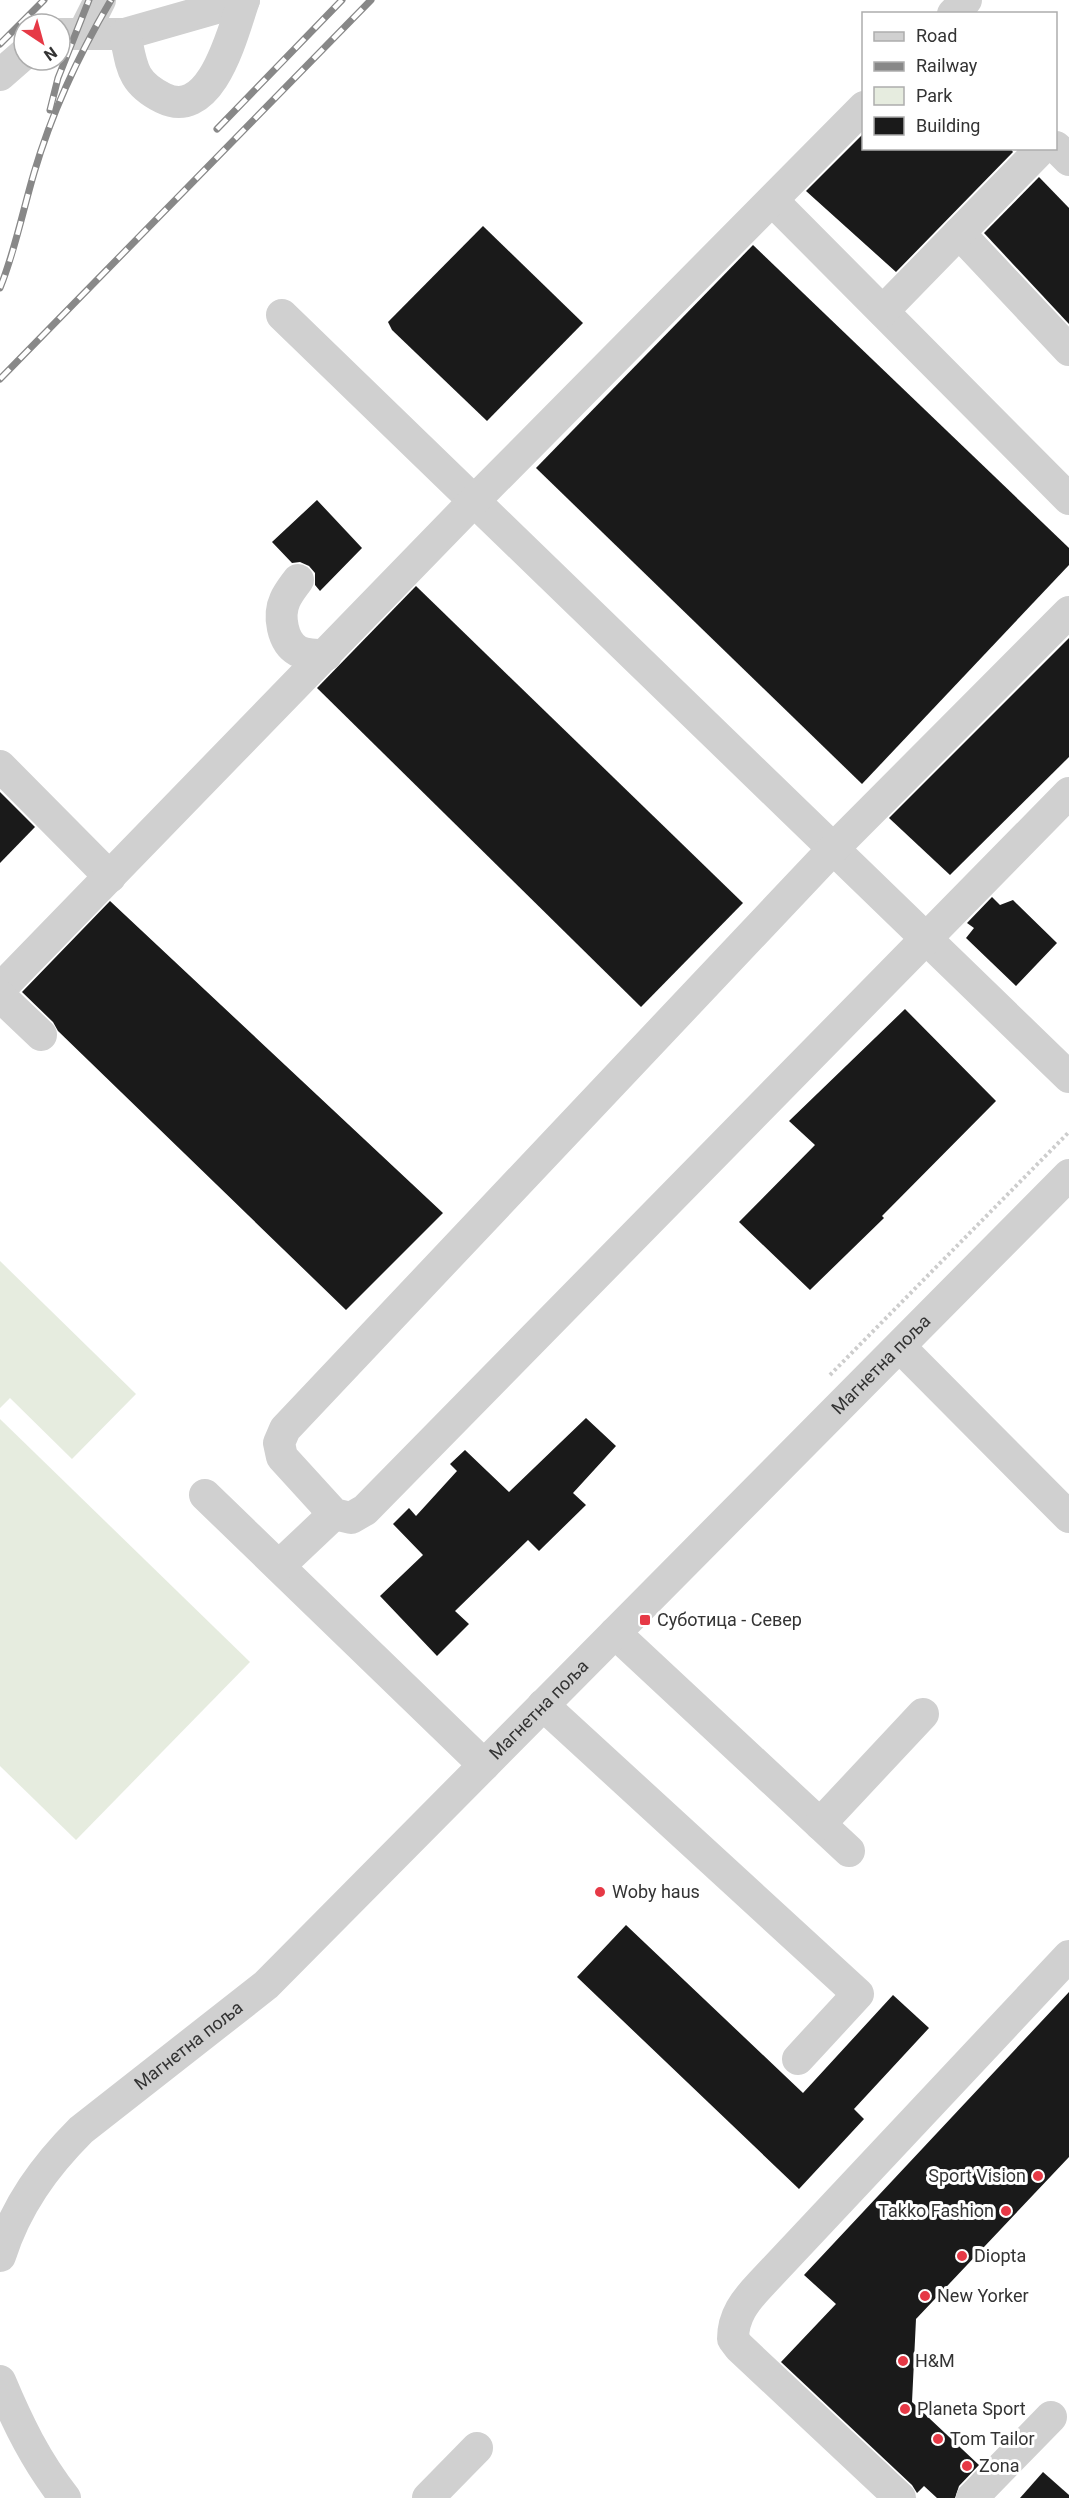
<svg xmlns="http://www.w3.org/2000/svg" width="1069" height="2498" font-family="Roboto,sans-serif">
	<style>
		.green { fill: #e6ecdf }
		.building { fill: #1a1a1a }
		.lines { fill: none; stroke-linecap: round; stroke-linejoin: round }
		.path { stroke: #cdcdcd; stroke-width: 4; stroke-dasharray: 3 3; stroke-linecap: butt }
		.minor { stroke: #d0d0d0; stroke-width: 32 }
		.rail-casing { stroke: #888; stroke-width: 7 }
		.rail { stroke: #fff; stroke-width: 4.5; stroke-dasharray: 14; stroke-linecap: butt }
		.poi-dot { fill: #e63946; stroke: #fff; stroke-width: 2 }
		.labels { text-anchor: middle; stroke-width: 6; stroke-linejoin: round; paint-order: stroke }
		.street-label { font-size: 18px; fill: #333; stroke: #fff }
		.poi-label { font-size: 18px; fill: #333; stroke: #fff; text-anchor: start }
	</style>
	<rect width="100%" height="100%" fill="#fff"/>
	<g class="green">
		<path d="M0 1261 136 1394 72 1459 10 1398 0 1408Z"/>
		<path d="M0 1419 250 1662 76 1840 0 1766Z"/>
	</g>
	<g class="building">
		<path d="M864 133V148H1010L1013 152 896 272 806 191Z"/>
		<path d="M1039 177 1069 208V324L984 233Z"/>
		<path d="M483 226 583 323 487 421 392 330 388 322Z"/>
		<path d="M753 245 1069 548V565L862 784 536 468Z"/>
		<path d="M317 500 362 548 320 591 315 585V573L309 566 300 562 292 563 272 542Z"/>
		<path d="M416 586 743 903 641 1007 317 688Z"/>
		<path d="M1069 638V757L950 875 889 818Z"/>
		<path d="M0 792 35 827 0 863Z"/>
		<path d="M992 897 1000 905 1013 900 1057 943 1016 986 966 938 974 928 967 923Z"/>
		<path d="M110 901 443 1213 346 1310 58 1031 53 1022 22 992Z"/>
		<path d="M905 1009 996 1101 882 1216 884 1218 810 1290 739 1222 815 1145 789 1121Z"/>
		<path d="M586 1418 616 1446 573 1493 586 1505 539 1551 528 1540 455 1611 469 1624 437 1656 380 1596 423 1555 393 1524 409 1508 416 1516 457 1471 450 1464 465 1450 509 1492Z"/>
		<path d="M626 1925 803 2093 893 1995 929 2028 854 2109 864 2119 799 2189 577 1977Z"/>
		<path d="M1069 1992V2157L916 2319 912 2402 979 2465 959 2486 955 2498H937L924 2486 917 2493 912 2485 781 2362 836 2304 804 2275Z"/>
		<path d="M1043 2472 1069 2495V2498H1020Z"/>
	</g>
	<g class="lines">
		<path class="path" d="M830 1375 1069 1132"/>
		<g class="minor">
			<path d="M953 14 966 0"/>
			<path d="M60 34H125L244 0"/>
			<path d="M83 34 100 0"/>
			<path d="M125 34C132 66 131 82 163 98 212 122 233 31 244 0"/>
			<path d="M0 75 24 54"/>
			<path d="M1056 147 1069 160"/>
			<path d="M773 201 1069 499"/>
			<path d="M959 233 1069 350"/>
			<path d="M883 311 1042 148"/>
			<path d="M282 315 1069 1077"/>
			<path d="M298 580C293 587 288 593 285 600 278 615 282 642 298 651 306 655 317 655 326 655"/>
			<path d="M1069 612 833 849 285 1429 279 1443 282 1457 334 1514 351 1518 365 1510 1069 793"/>
			<path d="M0 766 110 877"/>
			<path d="M0 989 474 501 864 107"/>
			<path d="M0 996 41 1035"/>
			<path d="M900 1347 1069 1517"/>
			<path d="M205 1495 484 1765"/>
			<path d="M279 1566 334 1514"/>
			<path d="M615 1633 849 1851"/>
			<path d="M543 1705 858 1994 798 2059"/>
			<path d="M820 1824 923 1714"/>
			<path id="s1" d="M0 2256C16 2206 44 2167 81 2130L266 1985 1069 1175"/>
			<path d="M0 2381C18 2424 36 2461 65 2498"/>
			<path d="M428 2498 477 2448"/>
			<path d="M900 2498 739 2347 733 2339C733 2316 745 2301 760 2285L1069 1956"/>
			<path d="M972 2498 1051 2417"/>
		</g>
		<g class="rail-casing">
			<g id="rail">
				<path d="M0 44 44 0"/>
				<path d="M50 110 58 78 89 0"/>
				<path d="M217 129 342 0"/>
				<path d="M0 288C15 251 23 210 34 173 52 112 79 54 111 0"/>
				<path d="M0 379 371 0"/>
			</g>
		</g>
		<use href="#rail" class="rail"/>
	</g>
	<g class="poi-dot">
		<rect x="639" y="1614" width="12" height="12" rx="3"/>
		<circle cx="600" cy="1892" r="6"/>
		<circle cx="1038" cy="2176" r="6"/>
		<circle cx="1006" cy="2211" r="6"/>
		<circle cx="962" cy="2256" r="6"/>
		<circle cx="925" cy="2296" r="6"/>
		<circle cx="903" cy="2361" r="6"/>
		<circle cx="905" cy="2409" r="6"/>
		<circle cx="938" cy="2439" r="6"/>
		<circle cx="967" cy="2466" r="6"/>
	</g>
	<g class="labels">
		<g class="street-label">
			<text dy="6" stroke="none"><textPath href="#s1" startOffset="1260">Магнетна поља</textPath></text>
			<text dy="6" stroke="none"><textPath href="#s1" startOffset="774">Магнетна поља</textPath></text>
			<text dy="6" stroke="none"><textPath href="#s1" startOffset="288">Магнетна поља</textPath></text>
		</g>
		<g class="poi-label">
			<text x="657" y="1626">Суботица - Север</text>
			<text x="612" y="1898">Woby haus</text>
			<text x="1026" y="2182" text-anchor="end">Sport Vision</text>
			<text x="994" y="2217" text-anchor="end">Takko Fashion</text>
			<text x="974" y="2262">Diopta</text>
			<text x="937" y="2302">New Yorker</text>
			<text x="915" y="2367">H&amp;M</text>
			<text x="917" y="2415">Planeta Sport</text>
			<text x="950" y="2445">Tom Tailor</text>
			<text x="979" y="2472">Zona</text>
		</g>
	</g>
	<rect x="862" y="12" width="195" height="138" fill="#ffffff" stroke="#adadad" stroke-width="1.5"/>
	<rect x="874" y="32" width="30" height="9" fill="#d0d0d0" stroke="#adadad" stroke-width="1.5"/>
	<text x="916" y="42" font-size="18" fill="#333333">Road</text>
	<rect x="874" y="62" width="30" height="9" fill="#888888" stroke="#adadad" stroke-width="1.5"/>
	<text x="916" y="72" font-size="18" fill="#333333">Railway</text>
	<rect x="874" y="87" width="30" height="18" fill="#e6ecdf" stroke="#adadad" stroke-width="1.5"/>
	<text x="916" y="102" font-size="18" fill="#333333">Park</text>
	<rect x="874" y="117" width="30" height="18" fill="#1a1a1a" stroke="#adadad" stroke-width="1.5"/>
	<text x="916" y="132" font-size="18" fill="#333333">Building</text>
	<g transform="translate(42 42) rotate(144)"><circle r="28" fill="#ffffff" stroke="#adadad" stroke-width="1.5"/>
	<path d="M0-4.5L10 22L0 15L-10 22Z" fill="#e63946"/>
	<text y="-9" font-size="16" font-weight="bold" text-anchor="middle" fill="#333333">N</text>
	</g>
</svg>
